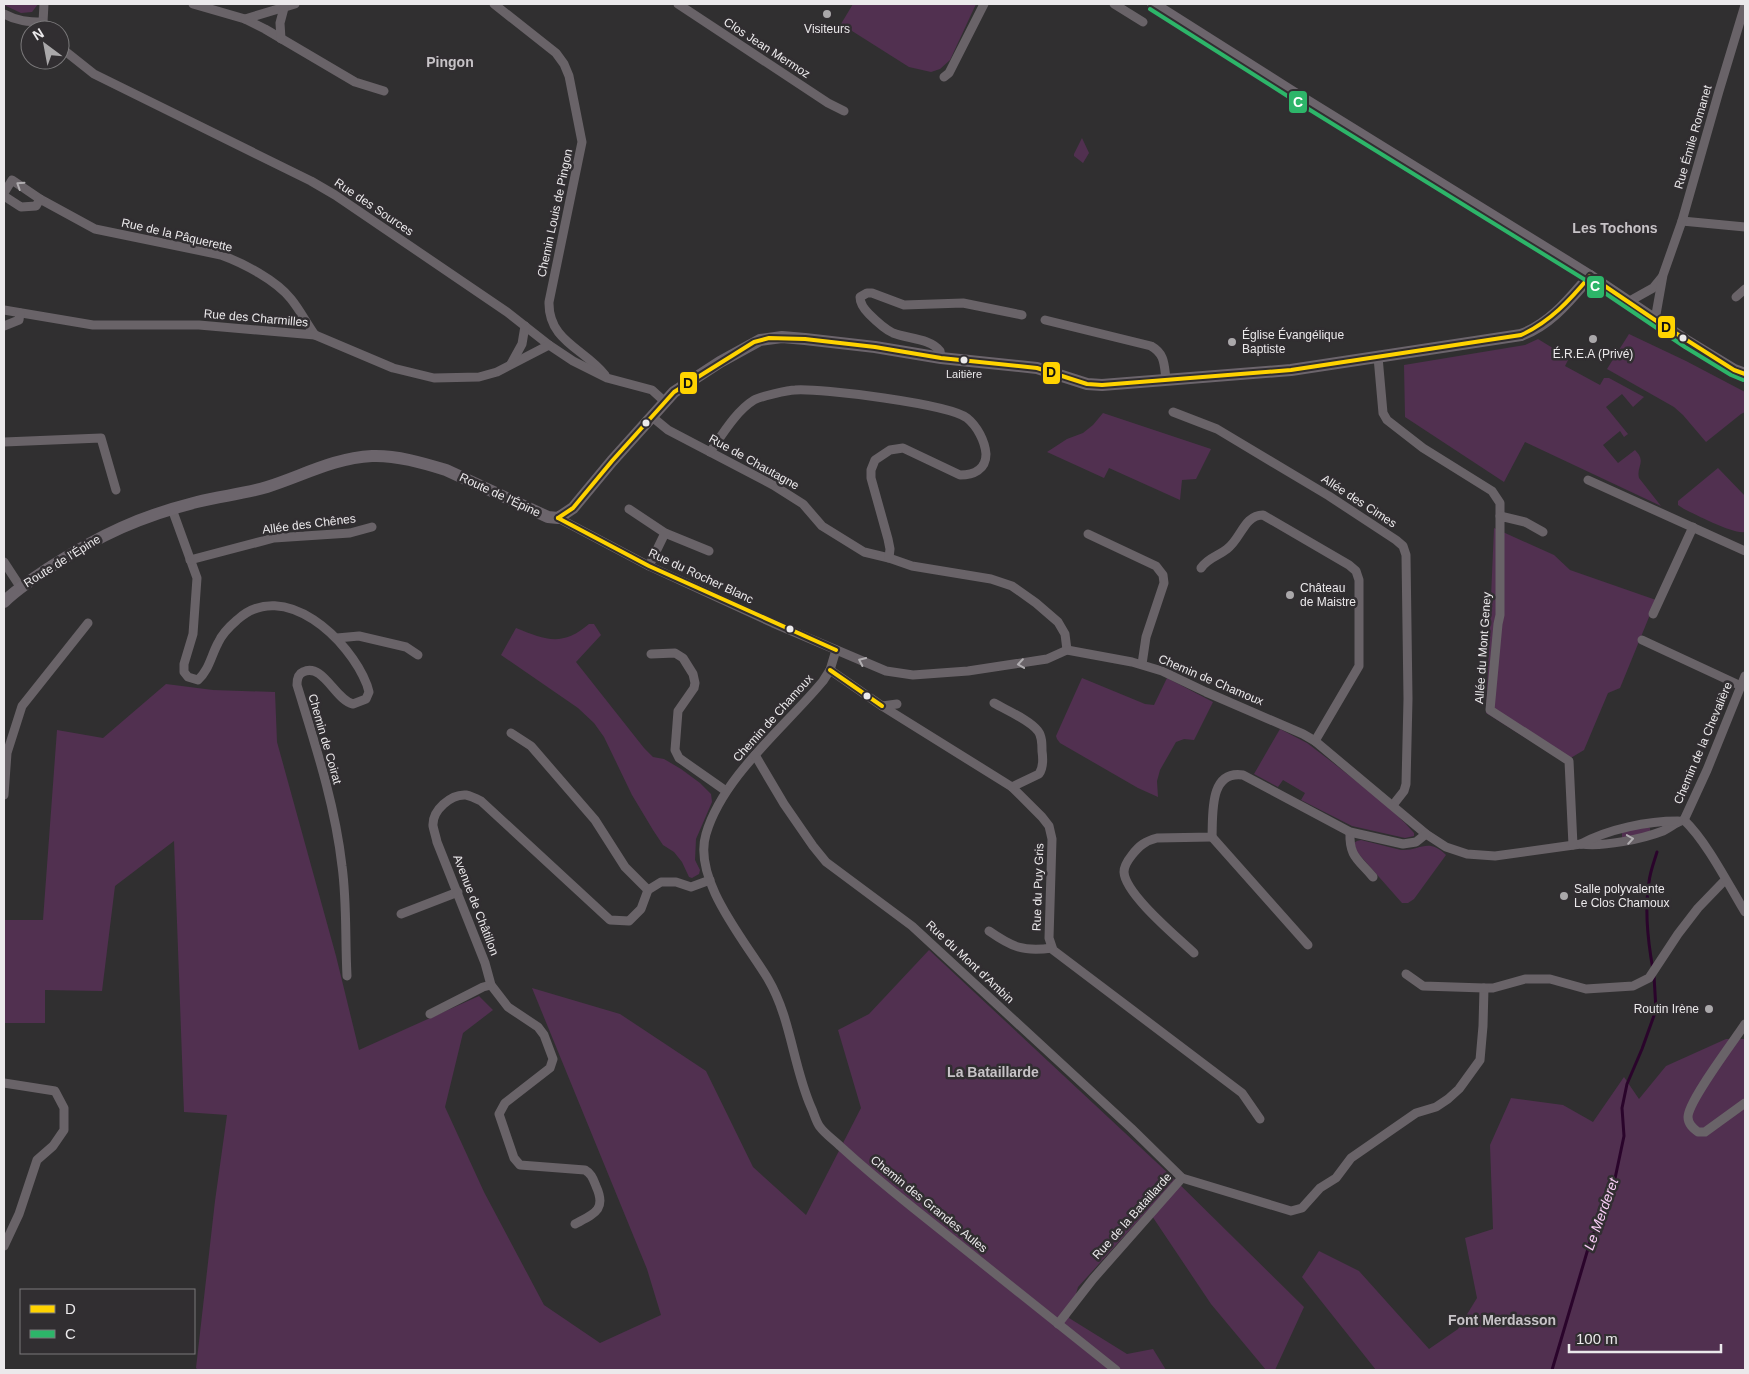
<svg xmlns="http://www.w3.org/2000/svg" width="1749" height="1374" font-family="Helvetica,sans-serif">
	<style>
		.green { fill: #513050 }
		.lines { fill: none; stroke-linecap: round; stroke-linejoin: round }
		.stream { stroke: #2a042b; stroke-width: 3 }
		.street { stroke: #696368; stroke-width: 9 }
		.secondary { stroke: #6c656c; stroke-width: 12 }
		.bus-1-casing { stroke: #312e31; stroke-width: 8 }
		.bus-2-casing { stroke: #312e31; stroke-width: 8 }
		.bus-1 { stroke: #ffd300; stroke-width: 4 }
		.bus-2 { stroke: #2db569; stroke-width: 4 }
		.oneway { stroke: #b0adb0 }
		.poi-dot { fill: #aaa8aa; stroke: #312e31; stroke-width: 2 }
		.bus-dot { fill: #ebe9eb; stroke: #312e31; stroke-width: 2 }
		.labels { text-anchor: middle; stroke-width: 5; stroke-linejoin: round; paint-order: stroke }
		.bus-label { font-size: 11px; fill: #ebe9eb; stroke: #312e31 }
		.poi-label { font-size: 12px; fill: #ebe9eb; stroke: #312e31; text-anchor: start }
		.street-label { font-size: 12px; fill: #ebe9eb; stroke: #312e31 }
		.neighbourhood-label { font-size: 14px; font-weight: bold; fill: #c7c3c7; stroke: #312e31 }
		.water-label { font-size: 14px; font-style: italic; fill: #facef7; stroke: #312e31 }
		.line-badge { stroke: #312e31; stroke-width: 2 }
		.badge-label { font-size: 14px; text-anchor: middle; font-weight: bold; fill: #fff }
		.pale-badge-label { font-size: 14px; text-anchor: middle; font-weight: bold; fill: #111 }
	</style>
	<rect width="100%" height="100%" fill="#302f30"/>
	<g class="green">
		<path d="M4 4H38L32 12 21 13 4 5Z"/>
		<path d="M853 4H976L950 60 940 69 931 72 909 67 841 24Z"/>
		<path d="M1082 138 1089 153 1083 163 1074 156V154Z"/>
		<path d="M1629 334 1686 361 1745 392V412L1741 414 1706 442 1683 415 1674 407 1607 369Z"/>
		<path d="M1538 339 1569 358 1565 366 1600 385 1604 378H1609L1644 397 1633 407 1622 394 1606 407 1628 434 1624 437 1620 431 1603 445 1618 463 1635 450C1647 462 1636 466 1639 478L1661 506 1525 442 1504 482 1405 417 1404 365 1525 345Z"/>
		<path d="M1103 413 1211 449 1196 479 1182 480 1180 500 1109 468 1104 478 1047 452 1067 439 1083 433 1093 425Z"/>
		<path d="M1718 468 1745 496V532C1732 534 1697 515 1684 509L1678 505V501Z"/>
		<path d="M1494 528 1554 555 1570 570 1656 600 1620 688 1608 693 1584 750 1564 762 1486 713Z"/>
		<path d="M589 624H594L601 635 576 662 644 748 653 757 664 759 681 769 700 783 711 794 712 802 696 839 695 860 700 870 699 874 692 878 689 877 682 862 674 852 663 845 653 830 632 795 604 737 594 723 578 708 501 655 516 628C546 640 562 647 589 624Z"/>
		<path d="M1082 678 1145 704 1154 705 1167 678 1213 702 1194 740 1184 739 1176 742 1160 770 1157 781 1158 797 1138 788 1060 743 1057 739 1056 736Z"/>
		<path d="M166 684 213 690 275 692 277 742 336 956 359 1050 479 996 493 1010 463 1033 445 1107 484 1192 544 1305 600 1343 661 1315 647 1269 532 988 620 1014 706 1071 753 1167 806 1215 861 1108 838 1030 869 1014 929 950 1170 1175 1304 1307 1275 1370H1266L1211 1304 1148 1210 1078 1287 1069 1318 1127 1354 1153 1349 1166 1370H198L196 1368 215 1201 227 1115 184 1112 174 841 115 886 102 991 45 990V1023H4V920H43L57 730 103 738Z"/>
		<path d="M1280 729 1307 743 1332 762 1384 803 1405 823 1414 833V836L1405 838 1352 826 1301 800 1305 793 1283 780 1278 787 1254 774Z"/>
		<path d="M1645 826 1650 828V831L1646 833 1622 838V832Z"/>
		<path d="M1361 840 1401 850C1420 851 1428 837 1446 855L1414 899 1408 903H1402L1357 852 1354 843 1357 841Z"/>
		<path d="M1726 1039H1745V1370H1376L1302 1277 1319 1251 1359 1271 1429 1349 1458 1329 1477 1298 1465 1238 1493 1229 1490 1145 1511 1098 1563 1105 1593 1122 1624 1077 1639 1099 1666 1066Z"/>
	</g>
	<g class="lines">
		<g class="stream">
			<path d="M1653 970C1648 942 1644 911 1649 882 1650 872 1654 862 1657 852"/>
			<path d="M1552 1370 1590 1242 1613 1188 1624 1136 1622 1108 1627 1084 1642 1049 1656 1010 1654 976"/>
		</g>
		<g class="street">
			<path d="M44 4 43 22 46 30"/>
			<path d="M193 4 245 19 265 29 355 82 384 91"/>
			<path d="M494 4 556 53 564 64 569 76 582 142 549 302C548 341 585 349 605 375"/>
			<path d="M678 4 828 103 844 111"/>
			<path d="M1114 4 1143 22"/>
			<path d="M4 14C17 21 28 22 43 22"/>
			<path d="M245 19 295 4"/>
			<path d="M281 39 280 23 284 8"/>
			<path d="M60 47 94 74 311 181 335 195 507 312 549 345 573 361 607 378 652 390 664 401"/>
			<path d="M944 77 949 73 984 4"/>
			<path d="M4 193 12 180 40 199 95 229 221 255C243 263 276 280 291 299 300 310 307 324 315 335"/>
			<path d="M4 196 21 207 36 206 40 199"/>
			<path d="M1682 221 1745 227"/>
			<path d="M1736 297 1745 289"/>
			<path d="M1628 302 1653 288 1662 277"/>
			<path d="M4 310 93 325H199L315 335 393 368 434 378 479 377 497 372 549 345"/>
			<path d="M1045 320 1151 346C1165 354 1164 364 1166 379"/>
			<path d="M1655 320 1663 275 1682 221 1719 91 1745 5"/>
			<path d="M4 326 19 320 20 313"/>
			<path d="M1378 357 1383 413 1387 420 1423 448 1492 491 1500 503V516"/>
			<path d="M941 358 940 351C930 338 908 339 893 333 884 329 876 321 869 314 864 309 860 304 860 297L867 293H872L904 305 963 303 1022 315"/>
			<path d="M511 364 522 344 525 326"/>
			<path d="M1173 412 1217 429 1329 496 1396 540 1403 546 1406 555 1408 699 1406 784 1404 791 1393 805"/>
			<path d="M651 416 668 430 773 485 803 504 822 526 864 552 889 558 912 566 991 579 1012 586 1036 603 1058 622 1065 634 1067 650"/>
			<path d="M4 442 101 438 116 490"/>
			<path d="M710 452C722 435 736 411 754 400 759 397 788 390 795 390 821 388 949 404 967 418 977 426 985 441 986 454 986 470 973 475 960 475L903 448 890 450 875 460 871 470V478L888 539 890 549 889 558"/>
			<path d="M1588 480 1745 551"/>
			<path d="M172 509 197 578 193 634 184 664V672L188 677 198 680C209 670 211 656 218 643 222 634 230 626 237 620 284 577 350 640 367 685L369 692 366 699 353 704C335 700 323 662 303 672 298 674 297 680 297 685 315 744 335 804 342 866 347 902 345 939 347 976"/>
			<path d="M629 509 665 533 709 551"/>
			<path d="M558 518 649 566 773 623 886 671 913 675 968 671 1047 659 1067 650 1132 662 1162 671 1206 692 1303 734 1315 741 1426 834 1446 847 1467 854 1495 856 1581 844C1604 847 1642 839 1663 831 1670 828 1676 822 1684 820"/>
			<path d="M1543 532 1525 522 1500 516V615L1498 624 1490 710 1569 761 1573 845"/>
			<path d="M1088 534 1156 566 1163 575 1164 583 1146 637 1142 664"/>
			<path d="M190 560 274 538 350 533 372 527"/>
			<path d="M4 562 21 588"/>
			<path d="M649 566 665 533"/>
			<path d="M1201 568C1209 557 1217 557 1227 549 1241 539 1244 515 1263 515L1349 565 1356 571 1359 580V666L1315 741"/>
			<path d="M1653 614 1693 527"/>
			<path d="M337 638 359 636 406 647 418 655"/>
			<path d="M1642 640 1741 686"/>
			<path d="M836 650 830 670 823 681C785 727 723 776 706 834 692 880 746 942 768 979 791 1018 793 1066 811 1107 814 1113 816 1122 820 1127 825 1134 834 1140 840 1146 863 1167 887 1187 912 1207 980 1261 1048 1316 1116 1370"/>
			<path d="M651 654 675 653 683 658 693 674 695 683 694 688 678 711 675 750 679 758 726 791"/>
			<path d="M830 670 882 706 1012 787 1042 817 1049 826 1052 839 1049 938 1053 950 1242 1093 1260 1119"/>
			<path d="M994 703C1006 710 1030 720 1038 731 1042 736 1042 744 1042 751 1043 758 1044 767 1039 774L1012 787"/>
			<path d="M882 706 897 704"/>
			<path d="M511 733 531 746 595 820 625 867 648 890"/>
			<path d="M755 755 784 804 813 846 826 862 912 926 1131 1128 1182 1178 1291 1211 1302 1208 1320 1188 1336 1178 1351 1158 1416 1113 1436 1107 1448 1099 1459 1089 1480 1060 1483 1026 1484 988H1493L1525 979H1550L1586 989 1633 986 1649 978 1678 934 1698 908 1725 880"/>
			<path d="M4 795 7 753 22 706 88 623"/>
			<path d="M1684 820 1707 770 1745 676"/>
			<path d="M1684 820C1707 842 1728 884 1745 912"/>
			<path d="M1350 832C1349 857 1358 859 1373 877"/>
			<path d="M1212 837 1308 945"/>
			<path d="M1581 844C1608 829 1648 821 1678 821"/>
			<path d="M401 914 458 892"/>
			<path d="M989 931C1012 947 1023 952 1052 948"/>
			<path d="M1194 953C1177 937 1125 894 1124 872 1124 866 1128 860 1132 855 1139 846 1145 841 1157 838L1212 837C1213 814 1209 770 1243 775L1350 832 1403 844 1416 842 1426 834"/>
			<path d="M1406 974 1423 986 1484 988"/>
			<path d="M430 1014 483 987 491 985"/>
			<path d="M1745 1024C1734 1041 1688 1101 1688 1117 1688 1124 1693 1128 1698 1132H1705L1745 1103"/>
			<path d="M4 1083 55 1091 64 1108V1130L53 1146 37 1160 19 1214 4 1246"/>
			<path d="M575 1224C594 1214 607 1210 596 1186 593 1179 592 1174 585 1170L520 1165 514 1158 499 1114 505 1103 550 1068 553 1059 544 1035 538 1027 508 1007 491 985 485 963 437 842C436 837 434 831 433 826 432 810 451 794 466 795 471 796 477 799 481 801L610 920 629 921 641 909 648 890 661 882H676L691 887 710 880"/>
			<path d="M1058 1324 1093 1279 1182 1178"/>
		</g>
		<g class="secondary">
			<path d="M1153 4 1292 92 1590 276 1688 342 1734 370 1745 374"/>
			<path d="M4 602C18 588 36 577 52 566 100 535 141 516 197 502 220 496 244 494 267 487 302 476 334 458 372 456 396 455 423 463 446 470L548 517 558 518 573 508 612 461 674 392 720 362 760 340 782 337 805 339 875 347 941 358 1037 368 1087 384 1102 385 1291 370 1521 335C1551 324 1570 299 1590 276"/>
		</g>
		<g class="bus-1-casing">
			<g id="bus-1">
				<path d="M1590 276 1655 320 1734 370 1745 374"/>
				<path d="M558 518 573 508 612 461 674 392 754 342 769 338 805 339 875 347 941 358 1037 368 1087 384 1102 385 1291 370 1521 335C1550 322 1570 300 1590 276"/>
				<path d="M558 518 649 566 836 650"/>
				<path d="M830 670 882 706"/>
			</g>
		</g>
		<g class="bus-2-casing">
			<path id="bus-2" d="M1150 9 1289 97 1587 281 1685 347 1731 375 1743 380"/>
		</g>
		<use href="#bus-1" class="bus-1"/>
		<use href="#bus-2" class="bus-2"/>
	</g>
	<defs><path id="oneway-chevron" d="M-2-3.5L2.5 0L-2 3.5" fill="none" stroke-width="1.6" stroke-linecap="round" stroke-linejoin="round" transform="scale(1.25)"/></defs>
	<g class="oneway">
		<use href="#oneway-chevron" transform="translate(20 185) rotate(-147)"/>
		<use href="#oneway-chevron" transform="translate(862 661) rotate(-155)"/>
		<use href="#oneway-chevron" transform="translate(1021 664) rotate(172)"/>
		<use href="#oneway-chevron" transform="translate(1630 839) rotate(-9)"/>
	</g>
	<g class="poi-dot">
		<circle cx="827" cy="14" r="5"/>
		<circle cx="1593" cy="339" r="5"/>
		<circle cx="1232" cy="342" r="5"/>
		<circle cx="1290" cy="595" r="5"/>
		<circle cx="1564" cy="896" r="5"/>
		<circle cx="1709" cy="1009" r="5"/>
	</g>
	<g class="bus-dot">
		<circle cx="1683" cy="338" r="4.5"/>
		<circle cx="964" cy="360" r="4.5"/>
		<circle cx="646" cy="423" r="4.5"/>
		<circle cx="790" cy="629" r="4.5"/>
		<circle cx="867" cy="696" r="4.5"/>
	</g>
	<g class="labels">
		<g class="bus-label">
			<text x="964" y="378">Laitière</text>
		</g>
		<g class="poi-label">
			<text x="827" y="33" text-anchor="middle">Visiteurs</text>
			<text x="1242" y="339">Église Évangélique<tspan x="1242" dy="14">Baptiste</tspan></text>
			<text x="1593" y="358" text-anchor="middle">É.R.E.A (Privé)</text>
			<text x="1300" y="592">Château<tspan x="1300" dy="14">de Maistre</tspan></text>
			<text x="1574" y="893">Salle polyvalente<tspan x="1574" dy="14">Le Clos Chamoux</tspan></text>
			<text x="1699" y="1013" text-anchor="end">Routin Irène</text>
		</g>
		<g class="street-label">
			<text transform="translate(767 48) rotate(33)" y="4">Clos Jean Mermoz</text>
			<text transform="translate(1693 137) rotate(-74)" y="4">Rue Émile Romanet</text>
			<text transform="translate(374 207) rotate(34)" y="4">Rue des Sources</text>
			<text transform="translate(555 213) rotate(-78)" y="4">Chemin Louis de Pingon</text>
			<text transform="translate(177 235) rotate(13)" y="4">Rue de la Pâquerette</text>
			<text transform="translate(256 318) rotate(5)" y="4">Rue des Charmilles</text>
			<text transform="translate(754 462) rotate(29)" y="4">Rue de Chautagne</text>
			<text transform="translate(500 495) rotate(25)" y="4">Route de l'Épine</text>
			<text transform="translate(1359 501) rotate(33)" y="4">Allée des Cimes</text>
			<text transform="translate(309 524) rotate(-7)" y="4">Allée des Chênes</text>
			<text transform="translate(62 561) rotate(-32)" y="4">Route de l'Épine</text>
			<text transform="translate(701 576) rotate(25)" y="4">Rue du Rocher Blanc</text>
			<text transform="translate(1483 648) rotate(-86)" y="4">Allée du Mont Geney</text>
			<text transform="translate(1211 680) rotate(23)" y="4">Chemin de Chamoux</text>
			<text transform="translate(773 718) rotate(-48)" y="4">Chemin de Chamoux</text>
			<text transform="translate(325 739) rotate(74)" y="4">Chemin de Coirat</text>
			<text transform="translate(1703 743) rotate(-67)" y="4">Chemin de la Chevalière</text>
			<text transform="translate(1038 887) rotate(-88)" y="4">Rue du Puy Gris</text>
			<text transform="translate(476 905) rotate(69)" y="4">Avenue de Châtillon</text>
			<text transform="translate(970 962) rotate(43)" y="4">Rue du Mont d'Ambin</text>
			<text transform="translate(929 1204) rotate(39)" y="4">Chemin des Grandes Aules</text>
			<text transform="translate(1132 1216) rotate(-48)" y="4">Rue de la Bataillarde</text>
		</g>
		<g class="neighbourhood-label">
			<text x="450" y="67">Pingon</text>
			<text x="1615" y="233">Les Tochons</text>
			<text x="993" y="1077">La Bataillarde</text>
			<text x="1502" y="1325">Font Merdasson</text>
		</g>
		<g class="water-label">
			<text transform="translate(1601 1214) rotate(-70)" y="5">Le Merderet</text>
		</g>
	</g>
	<g class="line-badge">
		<rect x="1288" y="90" width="20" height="24" rx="5" fill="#2db569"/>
		<rect x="1586" y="275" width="19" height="24" rx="5" fill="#2db569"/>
		<rect x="1657" y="315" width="19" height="24" rx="5" fill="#ffd300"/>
		<rect x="1042" y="361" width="19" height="24" rx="5" fill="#ffd300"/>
		<rect x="679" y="371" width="19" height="24" rx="5" fill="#ffd300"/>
	</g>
	<g class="badge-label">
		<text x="1298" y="107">C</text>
		<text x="1595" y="291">C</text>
	</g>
	<g class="pale-badge-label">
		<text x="1666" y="332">D</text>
		<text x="1051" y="377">D</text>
		<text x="688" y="388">D</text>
	</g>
	<rect width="1749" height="1374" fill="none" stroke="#ebe9eb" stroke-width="10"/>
	<rect x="20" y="1289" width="175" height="65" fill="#312e31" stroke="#7b797b"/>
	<rect x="30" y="1305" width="25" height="8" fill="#ffd300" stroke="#7b797b"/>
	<text x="65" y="1314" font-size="15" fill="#ebe9eb">D</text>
	<rect x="30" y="1330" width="25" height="8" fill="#2db569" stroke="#7b797b"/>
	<text x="65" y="1339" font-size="15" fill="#ebe9eb">C</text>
	<g transform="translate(45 45) rotate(328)"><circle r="24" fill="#312e31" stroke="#7b797b"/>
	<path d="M0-4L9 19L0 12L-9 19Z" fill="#aaa8aa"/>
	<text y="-8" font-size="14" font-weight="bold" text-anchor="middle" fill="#ebe9eb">N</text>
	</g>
	<path d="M1569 1344v8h152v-8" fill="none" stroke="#ebe9eb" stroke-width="2.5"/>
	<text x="1576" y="1344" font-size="15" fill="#ebe9eb" stroke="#312e31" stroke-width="4" paint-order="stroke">100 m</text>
</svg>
